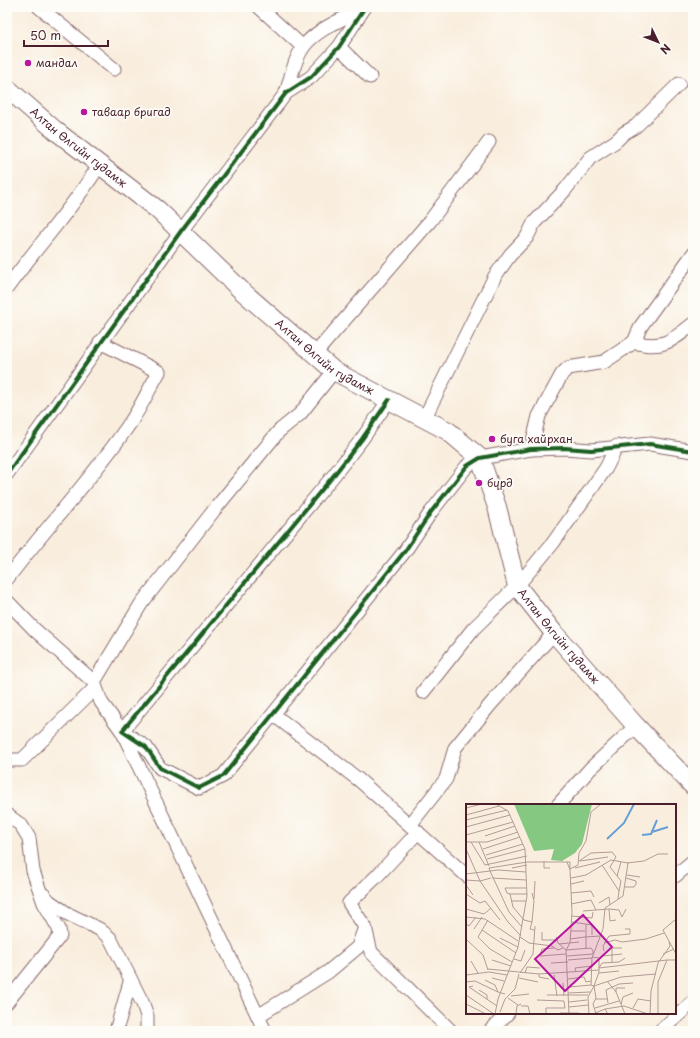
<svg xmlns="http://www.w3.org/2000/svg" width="700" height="1038" font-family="'Playpen Sans',sans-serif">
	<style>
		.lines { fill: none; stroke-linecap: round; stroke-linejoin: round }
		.street-casing { stroke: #87676a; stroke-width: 15 }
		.secondary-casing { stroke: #87676a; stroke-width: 20 }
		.street { stroke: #fff; stroke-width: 13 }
		.secondary { stroke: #fff; stroke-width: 18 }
		.cycleway-casing { stroke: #fdfcf7; stroke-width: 6 }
		.cycleway { stroke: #1b5e20; stroke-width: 4 }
		.poi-dot { fill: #b5179e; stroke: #fdfcf7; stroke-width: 1.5 }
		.labels { text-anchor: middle; stroke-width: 3.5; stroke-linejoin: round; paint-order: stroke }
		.poi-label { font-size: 11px; fill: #4a1f2b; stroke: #fdfcf7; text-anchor: start }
		.street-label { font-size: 11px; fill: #4a1f2b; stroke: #fdfcf7 }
		.inset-river { fill: none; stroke: #669fd5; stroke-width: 2 }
		.inset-road { fill: none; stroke: #b39b96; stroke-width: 1 }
		.view { fill: #b5179e; fill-opacity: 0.15; stroke: #b5179e; stroke-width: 2 }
		.inset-edge { fill: none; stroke: #4a1f2b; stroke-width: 2 }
	</style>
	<rect width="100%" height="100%" fill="#fdfcf7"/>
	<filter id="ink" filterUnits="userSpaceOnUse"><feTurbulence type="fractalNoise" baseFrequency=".025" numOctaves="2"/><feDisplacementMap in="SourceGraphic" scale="8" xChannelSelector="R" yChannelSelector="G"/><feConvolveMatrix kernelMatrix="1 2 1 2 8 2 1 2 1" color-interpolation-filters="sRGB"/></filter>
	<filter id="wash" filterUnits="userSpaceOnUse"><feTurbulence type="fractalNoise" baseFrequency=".012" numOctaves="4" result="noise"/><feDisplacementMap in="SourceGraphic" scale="16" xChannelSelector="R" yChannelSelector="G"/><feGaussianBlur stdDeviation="0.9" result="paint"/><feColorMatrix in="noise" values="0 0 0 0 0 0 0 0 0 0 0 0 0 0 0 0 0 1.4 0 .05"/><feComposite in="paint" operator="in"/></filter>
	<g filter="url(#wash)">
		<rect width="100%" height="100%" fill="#f9eede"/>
	</g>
	<g filter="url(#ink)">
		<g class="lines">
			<g class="street-casing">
				<g id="street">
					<path d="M39 7 114 69"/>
					<path d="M259 7 303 47"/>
					<path d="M339 47 370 77"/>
					<path d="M286 93C291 78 294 59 304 46 318 28 344 19 364 8"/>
					<path d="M7 288C37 246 73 208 100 164"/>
					<path d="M634 342 641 326 693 254"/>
					<path d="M314 355 430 221 489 142"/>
					<path d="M389 400 362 439 334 475 122 731 146 747 160 768 199 788 223 776 405 551 431 512 467 466 480 458 531 449 565 448 591 450 650 444 693 451"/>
					<path d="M424 419 495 276 510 255 527 237 534 223 565 190 590 158 616 141 624 133 636 126 679 84"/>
					<path d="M531 449 539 416 562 374 568 368 604 362 634 342C662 350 672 341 693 324"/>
					<path d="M7 474 181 231 286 93 311 77 339 47 365 7"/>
					<path d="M7 579C47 526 93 478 130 423 141 407 149 389 159 372L100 342"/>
					<path d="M7 601 35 630 94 682 101 702 122 731 265 1031"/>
					<path d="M94 682 141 604 215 509 279 431 300 414 334 371"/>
					<path d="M423 692 473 629 517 586 553 543 606 468 617 446"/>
					<path d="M274 715 359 780 467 876"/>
					<path d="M7 758 9 760H22L95 688"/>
					<path d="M558 805 590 769 636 726"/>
					<path d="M7 815 21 825 29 838 33 871 44 903 59 929 60 936 7 1002"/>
					<path d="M410 825 446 779 455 748 490 705 554 633"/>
					<path d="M675 876 693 861"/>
					<path d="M44 895 49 901 68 914 99 929 110 938 143 1004 147 1016V1031"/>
					<path d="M365 927 371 952 451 1031"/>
					<path d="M258 1016 328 972 358 947 365 927 349 903 377 876 418 832"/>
					<path d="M116 1031 130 982"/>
					<path d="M490 1031 508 1013"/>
					<path d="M660 1031 693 1002"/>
				</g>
			</g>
			<g class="secondary-casing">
				<g id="secondary">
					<path id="s1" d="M7 88 56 131 158 210 242 291 334 371 448 431 480 458 497 507 517 586 554 633 636 726 693 786"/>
				</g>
			</g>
			<use href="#street" class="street"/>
			<use href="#secondary" class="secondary"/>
			<g class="cycleway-casing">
				<g id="cycleway">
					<path d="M389 400 362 439 334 475 122 731 146 747 160 768 199 788 223 776 405 551 431 512 467 466 480 458 531 449 565 448 591 450 650 444 693 451"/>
					<path d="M7 474 181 231 286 93 311 77 339 47 365 7"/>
				</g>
			</g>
			<use href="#cycleway" class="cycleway"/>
		</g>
	</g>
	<g class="poi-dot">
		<circle cx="28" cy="63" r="4"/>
		<circle cx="84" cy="112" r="4"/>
		<circle cx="492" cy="439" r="4"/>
		<circle cx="479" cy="483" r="4"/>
	</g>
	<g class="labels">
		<g class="poi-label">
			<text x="36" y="67">мандал</text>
			<text x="92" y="116">таваар бригад</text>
			<text x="500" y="443">буга хайрхан</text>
			<text x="487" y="487">бүрд</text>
		</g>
		<g class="street-label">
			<text dy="4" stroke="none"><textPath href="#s1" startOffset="93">Алтан Өлгийн гудамж</textPath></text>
			<text dy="4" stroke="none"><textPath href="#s1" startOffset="417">Алтан Өлгийн гудамж</textPath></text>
			<text dy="4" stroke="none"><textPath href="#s1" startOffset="802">Алтан Өлгийн гудамж</textPath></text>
		</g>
	</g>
	<g transform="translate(466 804)">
		<rect width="210" height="210" fill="#f9eede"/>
		<path d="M48 0H126L116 40 109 49 96 57 85 56 88 45 68 47Z" fill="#84c881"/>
		<path class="inset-river" d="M186 28 202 23M176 31 185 30 191 16M141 35 158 19 168 0"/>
		<path class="inset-road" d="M0 4 16 0M0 11 33 2M0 16 41 6M0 23 44 11M0 31 47 18M19 32 49 22M0 38H21L52 28M5 38 19 61 61 52M13 38 23 62M0 45 14 77 25 74M17 45 54 33M20 51 57 40M21 55 59 45M78 57V64H84M113 57 125 49 146 48 150 53 144 63 155 77 153 87M114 57 142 53M61 58H101M101 58H104V65L112 61 113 49 120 37 125 8 135 0M101 58 104 66 106 108 104 139 100 146 103 210M161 59 178 57 192 50H202M136 61 153 87 152 95M46 64 61 61M109 64 134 58M24 67 43 108 56 123M24 67 23 64 61 58M0 70 32 66 60 68M161 71 174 73M151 72 155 58M26 74 60 76M105 74 120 71 145 56 162 59 157 92 139 104 137 125 126 154 125 181 128 182 122 193 123 210M0 76 14 77 42 118 55 132M105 80 118 77M0 81 7 91M159 83H168L170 80V77L160 74M105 89 125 87 128 93M0 90 14 99 19 97 34 116M44 90H61M68 95 69 77M45 97H60M133 99 143 93 144 101M105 100 125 96 130 106 117 107M0 105 18 110 25 104M143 105 153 106 156 113 160 105M130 106 143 105 144 117 150 116M106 112 126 114 127 108M0 113 19 115 52 137M210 115 197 126 210 150M22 116 12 133 24 145 46 158M58 116 47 103 44 90 41 89 39 84H60M58 116 66 118 64 125 68 126M66 118 68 97 66 89M106 118 126 121V131M0 120 3 122 10 113M8 125 16 113M16 126 50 149M105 127H119M76 128V136H90M54 133 63 139 86 142 92 146 97 144M90 133 92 139 100 146 125 144 127 147V150L101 152M119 133 134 132M34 134 52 143M104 135 119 133M1 136 17 151 22 166M138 139 149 136 156 138 180 135 198 129M93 140 113 138M120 144V120M138 147 137 142 143 132 164 130V125H159M197 150 208 145M74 151 76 145 88 144M74 152 100 150M136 152 146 151V144H156M126 153 133 154V168L128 182 130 194 127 200 130 210M48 155 55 157 59 146M26 156 45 162M102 156 126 154M5 157 12 169M146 158V151L156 150M85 159 102 158M133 164 201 156M133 164 136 159 153 158 159 154M22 165 73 170 133 166M110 168 109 164 126 162M54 169 67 150 69 122M59 169 61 163 74 164M133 169 153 167M73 170V173L83 175M0 171 23 168 41 171M88 171 91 192M26 174 38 177M53 174 72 178M102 175 118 173 120 178 125 177M19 176 29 181 32 188 39 190M141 177 150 188 159 210M0 178 9 177 32 188M97 179 98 192M7 182 3 183 31 202M128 182 155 173 190 170M103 183 125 181M13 186 21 191V195M150 188V184H159M102 189 124 188M0 191 28 210M81 191H122M45 192 63 190M42 194 52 201M129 195H142M71 196 98 197 99 204M103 198 121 196M142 199 140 186 153 180 167 179M0 200 20 210M155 200 157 193 167 189M55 202H62L64 210M103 203 122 201M129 204 153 197M167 204 172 195 185 197M139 205 158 202 182 210M34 208 39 195 49 185 53 170M94 209H113M29 210 32 195 52 143 61 92 59 45 42 7 30 0M50 210 51 202 55 200M80 210V204H99M127 210 139 205 142 210M184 210 185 187 192 159 204 142 203 138M192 210V178L201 156H210"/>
		<path class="view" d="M117 111 146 143 99 187 69 155Z"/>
		<rect width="210" height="210" class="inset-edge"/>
	</g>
	<rect width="700" height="1038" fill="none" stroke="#fdfcf7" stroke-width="24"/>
	<g transform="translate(658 42) rotate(133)" stroke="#fdfcf7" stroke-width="3" paint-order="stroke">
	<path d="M0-3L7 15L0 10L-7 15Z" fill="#4a1f2b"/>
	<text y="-6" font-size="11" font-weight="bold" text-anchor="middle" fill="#4a1f2b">N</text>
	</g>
	<path d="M24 40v6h84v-6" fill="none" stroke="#4a1f2b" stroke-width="2"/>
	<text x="30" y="40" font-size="12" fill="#4a1f2b" stroke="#fdfcf7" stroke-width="3" paint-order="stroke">50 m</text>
</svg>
